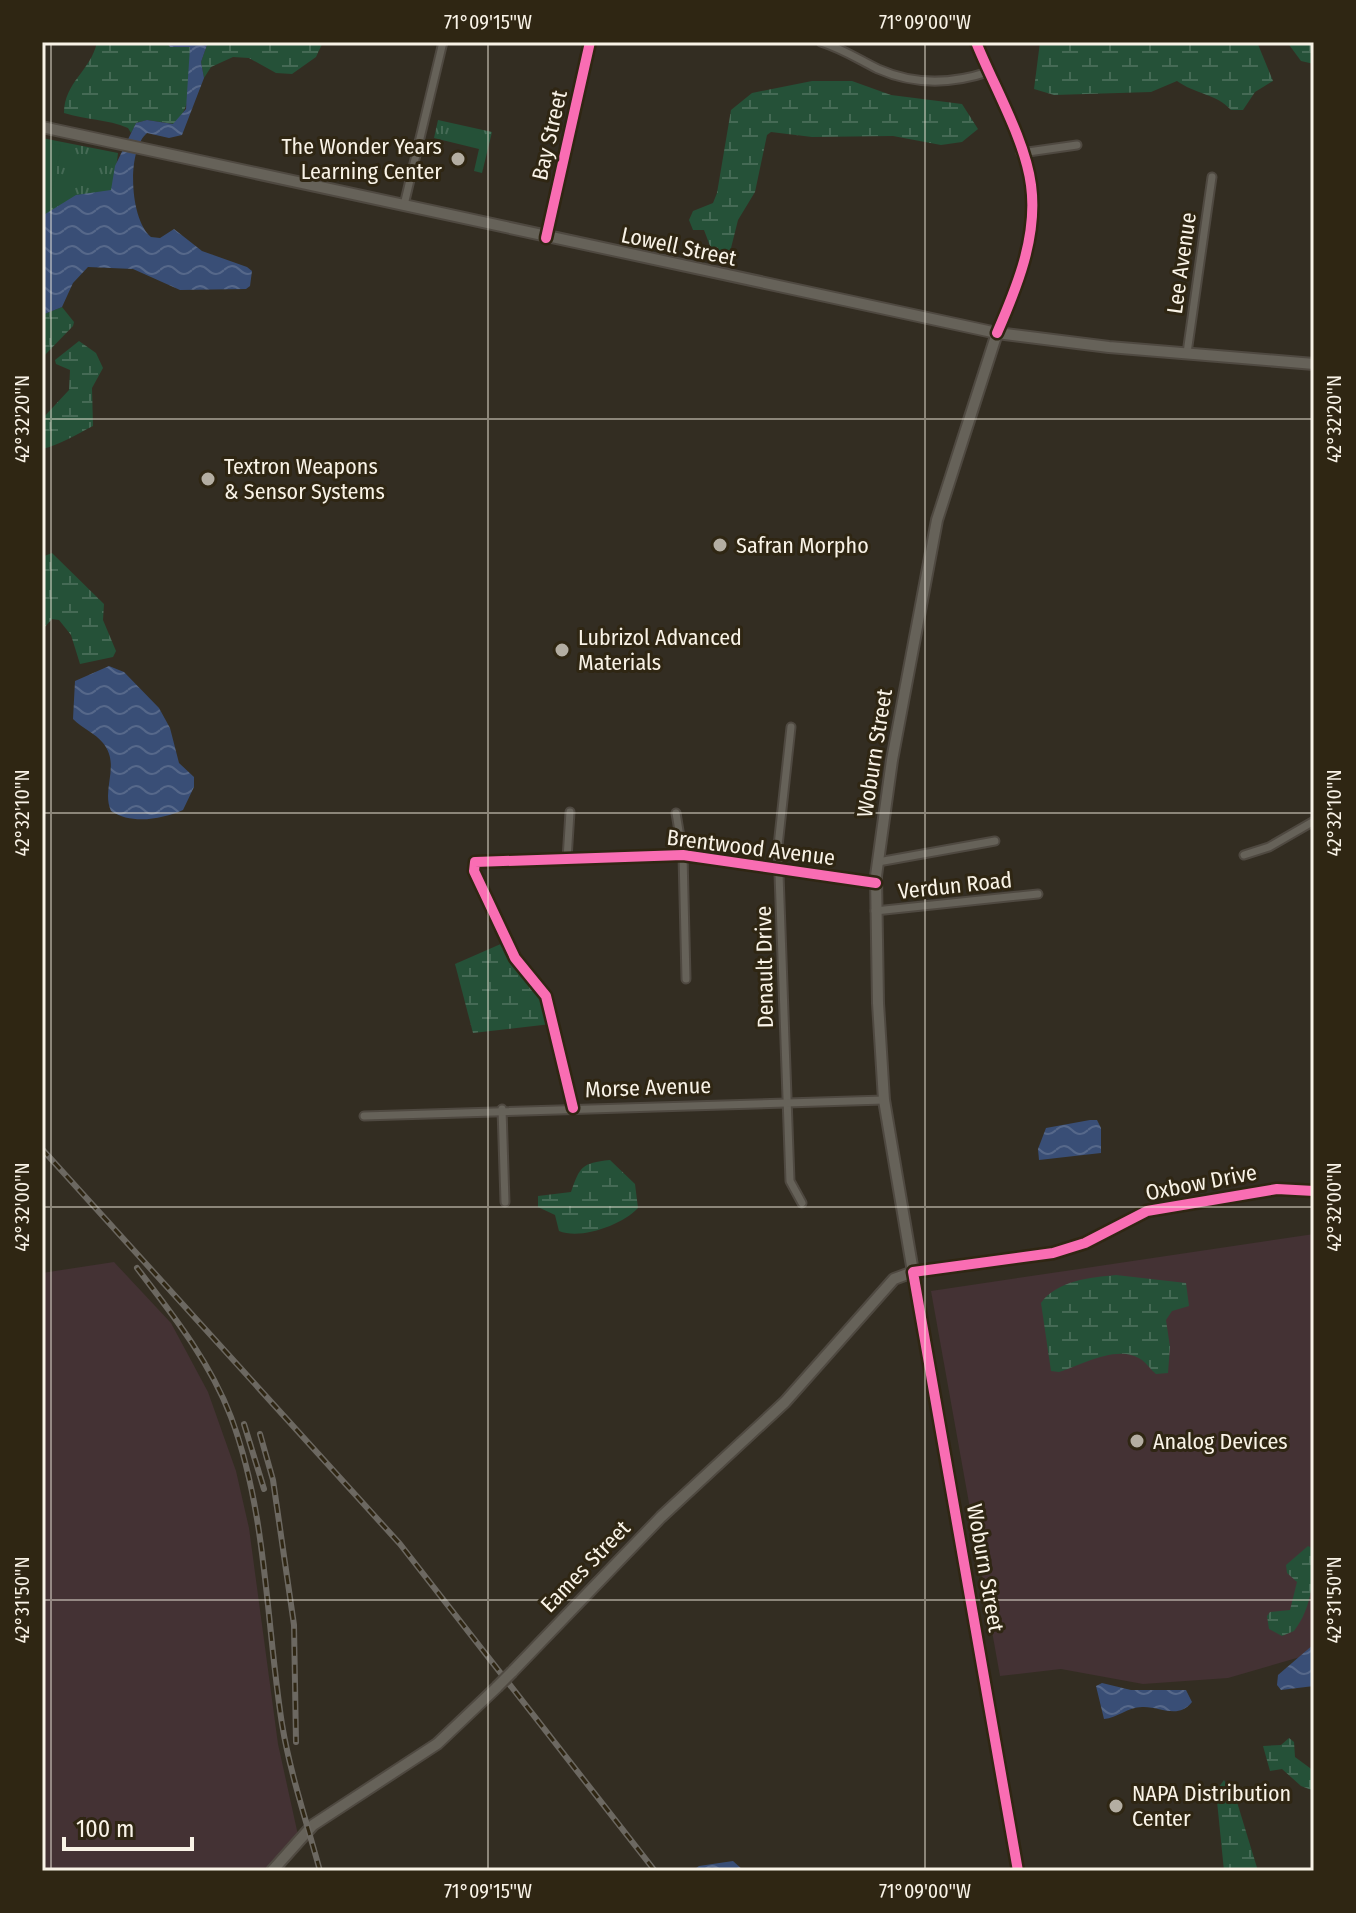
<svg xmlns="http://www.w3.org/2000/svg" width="1356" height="1913" font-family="'Fira Sans Condensed',sans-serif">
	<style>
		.industrial { fill: #443234 }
		.grass { fill: url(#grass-tufts) }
		.wetland { fill: url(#wetland-marsh) }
		.garden { fill: #255138 }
		.water { fill: url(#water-waves) }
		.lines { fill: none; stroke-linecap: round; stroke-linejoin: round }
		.minor-casing { stroke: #4f4941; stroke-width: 11 }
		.tertiary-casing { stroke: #4f4941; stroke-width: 13 }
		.secondary-casing { stroke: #4f4941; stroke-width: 14 }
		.minor { stroke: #666259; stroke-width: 7 }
		.tertiary { stroke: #666259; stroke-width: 9 }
		.secondary { stroke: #666259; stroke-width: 10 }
		.rail-casing { stroke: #6c6861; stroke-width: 6 }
		.rail { stroke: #2f2613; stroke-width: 3; stroke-dasharray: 9; stroke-linecap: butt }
		.secondary-bridge-casing { stroke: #4f4941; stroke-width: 14; stroke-linecap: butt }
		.secondary-bridge { stroke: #666259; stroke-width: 10 }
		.cycleway-casing { stroke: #2f2613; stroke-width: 15 }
		.cycleway { stroke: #f96db3; stroke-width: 10 }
		.ticks { fill: none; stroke: #f9f3e7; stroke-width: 2; stroke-opacity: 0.45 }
		.poi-dot { fill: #b4aea2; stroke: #2f2613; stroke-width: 3 }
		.labels { text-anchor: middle; stroke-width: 6; stroke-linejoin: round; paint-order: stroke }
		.street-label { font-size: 22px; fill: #f9f3e7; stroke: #2f2613 }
		.poi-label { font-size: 22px; fill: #f9f3e7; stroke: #2f2613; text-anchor: start }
		.neatline { fill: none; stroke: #f9f3e7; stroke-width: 3 }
		.ticks-label { font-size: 20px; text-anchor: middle; fill: #f9f3e7 }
	</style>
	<defs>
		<pattern id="grass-tufts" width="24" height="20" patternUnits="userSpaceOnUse" patternTransform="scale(2)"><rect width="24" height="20" fill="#255138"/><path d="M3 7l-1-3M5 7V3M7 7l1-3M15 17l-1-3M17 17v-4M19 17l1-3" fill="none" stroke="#456a55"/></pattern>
		<pattern id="wetland-marsh" width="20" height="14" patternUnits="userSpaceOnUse" patternTransform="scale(2)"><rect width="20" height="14" fill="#255138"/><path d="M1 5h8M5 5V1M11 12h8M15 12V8" fill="none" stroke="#456a55"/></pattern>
		<pattern id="water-waves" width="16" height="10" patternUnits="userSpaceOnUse" patternTransform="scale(2)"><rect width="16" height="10" fill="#394e76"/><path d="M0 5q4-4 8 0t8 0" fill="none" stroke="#56688a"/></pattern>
	</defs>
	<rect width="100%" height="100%" fill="#332d22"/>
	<g class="industrial">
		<path d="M1314 1234V1653L1228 1678 1143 1684 1061 1669 1000 1676 931 1291Z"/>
		<path d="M114 1262 171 1323 208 1392 236 1471 249 1528 278 1744 298 1835 265 1871H42V1273Z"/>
	</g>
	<g class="grass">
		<path d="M438 120 492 132 482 173 474 171 479 149 434 138Z"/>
		<path d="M42 138 118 153 109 223 42 278Z"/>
	</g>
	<g class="wetland">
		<path d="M97 42H166L170 47H190C193 70 193 108 174 124L147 120 136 123 131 133 128 128C107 119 86 120 64 113 64 82 91 71 97 42Z"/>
		<path d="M208 42H323L316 57 292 74 276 73 249 58 233 57 211 67 204 78 201 62Z"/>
		<path d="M1040 42H1257L1273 81 1255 92 1243 110H1231C1217 94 1195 94 1177 81L1151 92 1054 95 1034 89Z"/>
		<path d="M1287 42H1314V64L1301 61Z"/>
		<path d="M812 81H852L891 95 962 104 978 129 962 142 941 145 893 136 812 137 771 132 767 135 755 192 738 220 729 256 726 260 715 259 704 230H693L689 220 693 211 713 203 717 193 731 110 752 93Z"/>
		<path d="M62 307 74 322 73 326 42 358V315Z"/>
		<path d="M79 341 96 353 103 368 92 388 93 426C77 434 60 445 42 449V419L69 390 70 370 56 364 55 360Z"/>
		<path d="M52 553 104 604 103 620 116 651 113 657 80 664 71 635 59 620 52 619 42 630V557Z"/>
		<path d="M503 943 538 990 551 1024 473 1033 455 964Z"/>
		<path d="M610 1160 635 1184 638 1208C622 1225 581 1240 559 1231L555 1215 538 1207V1196L571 1192C580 1167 581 1163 610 1160Z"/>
		<path d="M1116 1275 1186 1283 1189 1306 1172 1311 1166 1320 1170 1347 1168 1373 1156 1374C1151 1370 1147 1364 1142 1360 1118 1343 1082 1365 1059 1372L1051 1371 1041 1303C1056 1281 1091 1277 1116 1275Z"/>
		<path d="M1308 1546 1314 1549C1314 1578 1312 1608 1294 1631L1282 1636 1269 1629 1267 1616 1270 1612 1290 1610 1297 1582 1287 1573 1286 1565Z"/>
		<path d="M1289 1738 1294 1742 1295 1757 1314 1771V1791L1301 1786 1282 1769 1270 1771 1263 1746 1281 1745Z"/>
		<path d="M1224 1780 1237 1802 1258 1871H1224L1216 1791Z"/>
	</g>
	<path class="garden" d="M42 142 61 145 52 192 42 190Z"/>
	<g class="water">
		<path d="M166 42H208L201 62 204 78 182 135 169 138 147 133C126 151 130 220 151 237L160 238 174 229 202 251 247 267 252 271 250 286 246 289 180 290 133 269 88 267 73 283 62 307 42 315V216L76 195 111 190 115 166 136 123 147 120 173 124 186 109 190 47H170Z"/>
		<path d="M109 666 124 672 159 708 170 728 179 763 194 777V787L183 810C162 819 132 825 111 811 101 789 121 765 103 743 95 733 82 728 73 719L75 681Z"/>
		<path d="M1090 1120H1097L1101 1128V1153L1039 1160 1038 1149 1046 1128Z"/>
		<path d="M1314 1644V1686L1281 1690 1277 1685 1278 1675Z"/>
		<path d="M1102 1683 1131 1690H1186L1192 1702C1178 1720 1160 1706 1142 1707 1128 1707 1117 1718 1104 1719L1096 1686Z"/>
		<path d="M733 1861 744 1871H692L699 1866Z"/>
	</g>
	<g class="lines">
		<g class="minor-casing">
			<g id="minor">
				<path d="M821 42C843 49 858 59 878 69 914 85 952 84 988 72"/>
				<path d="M1021 153 1077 145"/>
				<path d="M404 205 443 42"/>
				<path d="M546 238 590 42"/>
				<path d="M1187 353 1212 177"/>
				<path d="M791 727 778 846 790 1181 802 1203"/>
				<path d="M676 813 683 855 686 979"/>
				<path d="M1244 855 1269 847 1314 821"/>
				<path d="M567 859 570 812"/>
				<path d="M878 862 995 841"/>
				<path d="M875 911 1038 894"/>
				<path d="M573 1108 546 996 515 958 474 871 475 862 683 855 876 883"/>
				<path d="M502 1109 505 1202"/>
				<path d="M364 1116 884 1100"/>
				<path d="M913 1272 1053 1253 1085 1243 1147 1211 1277 1189 1314 1191"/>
			</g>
		</g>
		<g class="tertiary-casing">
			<g id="tertiary">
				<path d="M976 42C993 85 1025 139 1031 185 1038 236 1017 287 997 333"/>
				<path d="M913 1272 1018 1871"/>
			</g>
		</g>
		<g class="secondary-casing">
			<g id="secondary">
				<path d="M42 127 997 333 1109 347 1314 364"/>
				<path d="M512 1672 661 1517 785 1402 894 1279 913 1272 884 1100 878 1003 876 876 892 760 937 520 997 333"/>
				<path d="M272 1871 313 1825 437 1744 497 1687"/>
			</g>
		</g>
		<use href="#minor" class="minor"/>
		<use href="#tertiary" class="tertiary"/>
		<use href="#secondary" class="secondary"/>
		<g class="rail-casing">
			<g id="rail">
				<path d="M42 1149 400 1544 655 1871"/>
				<path d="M137 1268C173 1315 210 1362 231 1417 267 1513 266 1623 282 1724 290 1773 307 1823 320 1871"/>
				<path d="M244 1424 264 1489"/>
				<path d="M260 1434 273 1480 294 1625 296 1742"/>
			</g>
		</g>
		<use href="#rail" class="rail"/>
		<g class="secondary-bridge-casing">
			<path id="secondary-bridge" d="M497 1687 512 1672"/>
		</g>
		<use href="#secondary-bridge" class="secondary-bridge"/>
		<g class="cycleway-casing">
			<g id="cycleway">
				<path d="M976 42C993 85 1025 139 1031 185 1038 236 1017 287 997 333"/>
				<path d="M546 238 590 42"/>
				<path d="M573 1108 546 996 515 958 474 871 475 862 683 855 876 883"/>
				<path d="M1018 1871 913 1272 1053 1253 1085 1243 1147 1211 1277 1189 1314 1191"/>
			</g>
		</g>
		<use href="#cycleway" class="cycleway"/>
	</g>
	<path class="ticks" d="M51 42V1871M488 42V1871M925 42V1871M42 419H1314M42 813H1314M42 1207H1314M42 1600H1314"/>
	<g class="poi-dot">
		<circle cx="458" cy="159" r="8"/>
		<circle cx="208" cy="479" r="8"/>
		<circle cx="720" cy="545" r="8"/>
		<circle cx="562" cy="650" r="8"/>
		<circle cx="1137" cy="1441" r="8"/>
		<circle cx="1116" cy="1806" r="8"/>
	</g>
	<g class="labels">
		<g class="street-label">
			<text transform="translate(549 135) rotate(-77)" y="8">Bay Street</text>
			<text transform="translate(679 246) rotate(12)" y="8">Lowell Street</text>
			<text transform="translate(1181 263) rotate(-82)" y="8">Lee Avenue</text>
			<text transform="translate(874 753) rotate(-81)" y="8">Woburn Street</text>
			<text transform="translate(751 847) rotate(7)" y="8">Brentwood Avenue</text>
			<text transform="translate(955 885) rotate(-6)" y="8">Verdun Road</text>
			<text transform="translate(764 967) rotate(-91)" y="8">Denault Drive</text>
			<text transform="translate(648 1087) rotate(-2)" y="8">Morse Avenue</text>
			<text transform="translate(1201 1182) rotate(-11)" y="8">Oxbow Drive</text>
			<text transform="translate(585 1566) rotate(-46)" y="8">Eames Street</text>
			<text transform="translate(986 1568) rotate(80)" y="8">Woburn Street</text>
		</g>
		<g class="poi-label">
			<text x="442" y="154" text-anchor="end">The Wonder Years<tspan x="442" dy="25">Learning Center</tspan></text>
			<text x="224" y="474">Textron Weapons<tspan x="224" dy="25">&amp; Sensor Systems</tspan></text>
			<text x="736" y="553">Safran Morpho</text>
			<text x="578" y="645">Lubrizol Advanced<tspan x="578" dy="25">Materials</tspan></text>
			<text x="1153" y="1449">Analog Devices</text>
			<text x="1132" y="1801">NAPA Distribution<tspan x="1132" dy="25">Center</tspan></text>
		</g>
	</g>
	<rect width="1356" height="1913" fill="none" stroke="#2f2613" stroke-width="88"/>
	<path d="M64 1837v12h128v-12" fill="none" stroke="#f9f3e7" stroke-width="4"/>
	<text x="76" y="1837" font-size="24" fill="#f9f3e7" stroke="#2f2613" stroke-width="6" paint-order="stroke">100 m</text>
	<rect x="44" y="44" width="1268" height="1825" class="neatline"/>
	<g class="ticks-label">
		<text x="488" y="29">71°09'15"W</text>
		<text x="925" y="29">71°09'00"W</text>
		<text transform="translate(22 419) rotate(-90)" y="7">42°32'20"N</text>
		<text transform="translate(1334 419) rotate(-90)" y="7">42°32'20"N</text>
		<text transform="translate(22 813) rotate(-90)" y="7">42°32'10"N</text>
		<text transform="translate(1334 813) rotate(-90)" y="7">42°32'10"N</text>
		<text transform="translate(22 1207) rotate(-90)" y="7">42°32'00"N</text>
		<text transform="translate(1334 1207) rotate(-90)" y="7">42°32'00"N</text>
		<text transform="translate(22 1600) rotate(-90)" y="7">42°31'50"N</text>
		<text transform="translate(1334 1600) rotate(-90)" y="7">42°31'50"N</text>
		<text x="488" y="1898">71°09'15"W</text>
		<text x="925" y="1898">71°09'00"W</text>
	</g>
</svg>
